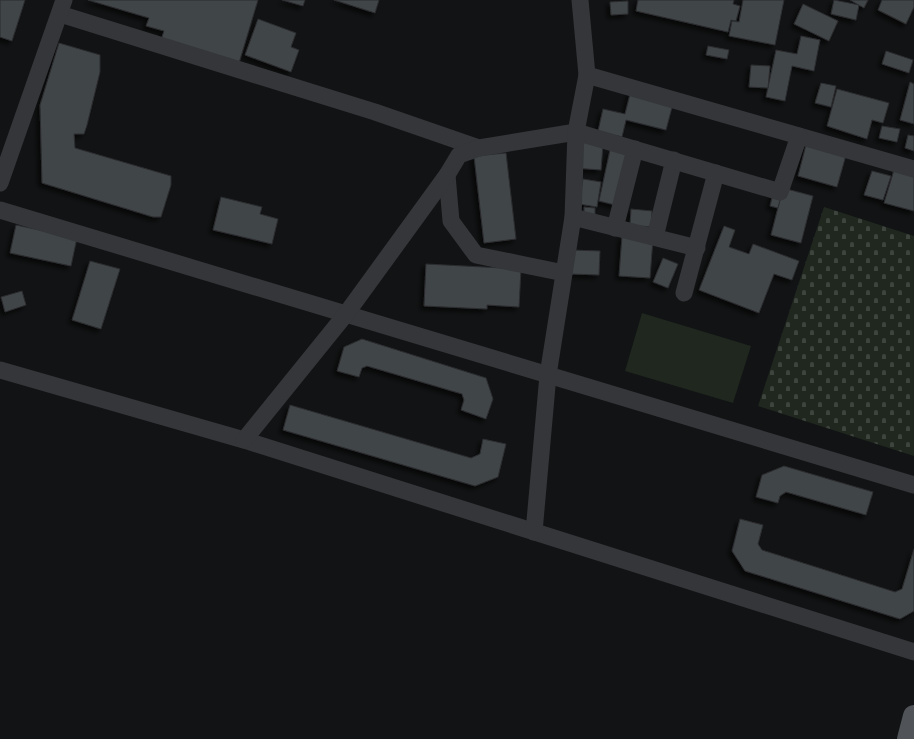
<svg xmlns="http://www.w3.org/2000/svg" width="914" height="739" font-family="'Roboto Condensed',sans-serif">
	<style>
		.cemetery { fill: url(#cemetery-stones) }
		.pitch { fill: #1f271f }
		.building { fill: #414447; stroke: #2c2d30; filter: url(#shadow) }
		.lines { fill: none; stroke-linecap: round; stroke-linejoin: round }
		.minor { stroke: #343639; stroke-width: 17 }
		.major { stroke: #505358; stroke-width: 22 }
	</style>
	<defs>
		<pattern id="cemetery-stones" width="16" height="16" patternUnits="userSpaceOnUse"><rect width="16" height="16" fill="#1f271f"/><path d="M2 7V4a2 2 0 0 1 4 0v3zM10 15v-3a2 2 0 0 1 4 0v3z" fill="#3d443d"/></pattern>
		<filter id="shadow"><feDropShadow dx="-3.5" dy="3.5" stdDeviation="2" flood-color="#0009"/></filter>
	</defs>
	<rect width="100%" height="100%" fill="#121314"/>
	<path class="cemetery" d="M824 207 914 236V456L758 406Z"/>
	<path class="pitch" d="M642 313 751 346 733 403 625 371Z"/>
	<g class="building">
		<path d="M0 0H25L12 41 0 37Z"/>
		<path d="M88 0H258L239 63 161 40 164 31 146 26 149 18Z"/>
		<path d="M282 0H305L303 6Z"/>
		<path d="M334 0H379L375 13Z"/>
		<path d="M638 0H734L733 4 740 6 736 21 731 20 728 32 636 11Z"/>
		<path d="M743 0H784L775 45 729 36 732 21 739 22Z"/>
		<path d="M834 0 859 5 856 20 831 14Z"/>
		<path d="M850 0H868L864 8Z"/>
		<path d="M882 0H914V7L906 24 878 10Z"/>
		<path d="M628 1V14L611 15 610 2Z"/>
		<path d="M803 4 838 21 829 41 794 24Z"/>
		<path d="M258 19 296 33 291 47 299 50 291 72 245 55Z"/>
		<path d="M801 36 820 40 814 71 792 66 785 101 766 97 776 50 797 54Z"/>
		<path d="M59 43 100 55V72L87 125 84 134H74L75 148 171 176V185L161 217H153L42 183 40 105Z"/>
		<path d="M708 46 729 50 727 59 706 55Z"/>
		<path d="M886 51 913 60 909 73 882 64Z"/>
		<path d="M751 65 770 66 768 88 749 87Z"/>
		<path d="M910 82 914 84V124L900 120Z"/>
		<path d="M821 83 836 86 831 107 815 103Z"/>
		<path d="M632 86 675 96 666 130 626 120 622 137 598 131 603 109 625 114Z"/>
		<path d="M837 89 889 103 883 123 872 120 867 139 827 126Z"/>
		<path d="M882 126 900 129 897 142 879 138Z"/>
		<path d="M908 135 914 136V151L905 148Z"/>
		<path d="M576 142 603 144 601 170 574 168Z"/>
		<path d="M806 145 846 155 837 187 798 176Z"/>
		<path d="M610 150 630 155 619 206 599 201Z"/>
		<path d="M506 153 516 239 484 243 474 156Z"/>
		<path d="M894 170 914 176V211L884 203Z"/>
		<path d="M872 171 891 176 883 200 864 195Z"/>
		<path d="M583 179 601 182 597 207 579 204Z"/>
		<path d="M783 188 813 196 801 243 771 235Z"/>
		<path d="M774 190 782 192 778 208 770 206Z"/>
		<path d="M221 197 262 207 260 214 278 219 272 244 213 230Z"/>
		<path d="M584 207 595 208V219H584Z"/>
		<path d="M631 209 652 211 651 227 630 225Z"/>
		<path d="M16 225 77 238 71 266 10 253Z"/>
		<path d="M724 226 735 230 729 247 749 254 753 244 799 261 792 280 774 274 759 313 699 290Z"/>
		<path d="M622 236 653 239 650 278 619 276Z"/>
		<path d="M572 250 600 251 599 275 571 274Z"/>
		<path d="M663 258 678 264 668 288 653 282Z"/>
		<path d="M90 261 120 269 101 329 72 320Z"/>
		<path d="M426 264 521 269 519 307 487 305V309L424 306Z"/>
		<path d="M22 291 26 305 5 312 1 297Z"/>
		<path d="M362 339 486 378 493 399 486 419 461 410 464 400 462 394 367 366 362 368 359 377 337 371 344 347Z"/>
		<path d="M290 405 471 458 480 454 483 439 506 444 498 477 475 486 283 430Z"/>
		<path d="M784 466 873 492 866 515 786 492 780 496 778 503 756 497 762 475Z"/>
		<path d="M740 519 763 525 758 544 762 550 895 592 902 589 914 549V611L900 619 745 571 732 551Z"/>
	</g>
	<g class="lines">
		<g class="minor">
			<path d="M60 14 375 112 479 148"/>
			<path d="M587 75 914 169"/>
			<path d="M0 183 64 0"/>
			<path d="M0 210 914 485"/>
			<path d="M573 217 697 248"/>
			<path d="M615 228 635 149"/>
			<path d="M655 237 674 160"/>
			<path d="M564 273 476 255 451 221 447 175 459 155 479 148 576 132 780 192 799 136"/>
			<path d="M684 293 716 173"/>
			<path d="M0 370 244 440 914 652"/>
			<path d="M244 440 346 314 447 175"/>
			<path d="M534 532 548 375 573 217 576 132 587 75 580 0"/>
		</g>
		<path class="major" d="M908 739 914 716"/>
	</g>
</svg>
